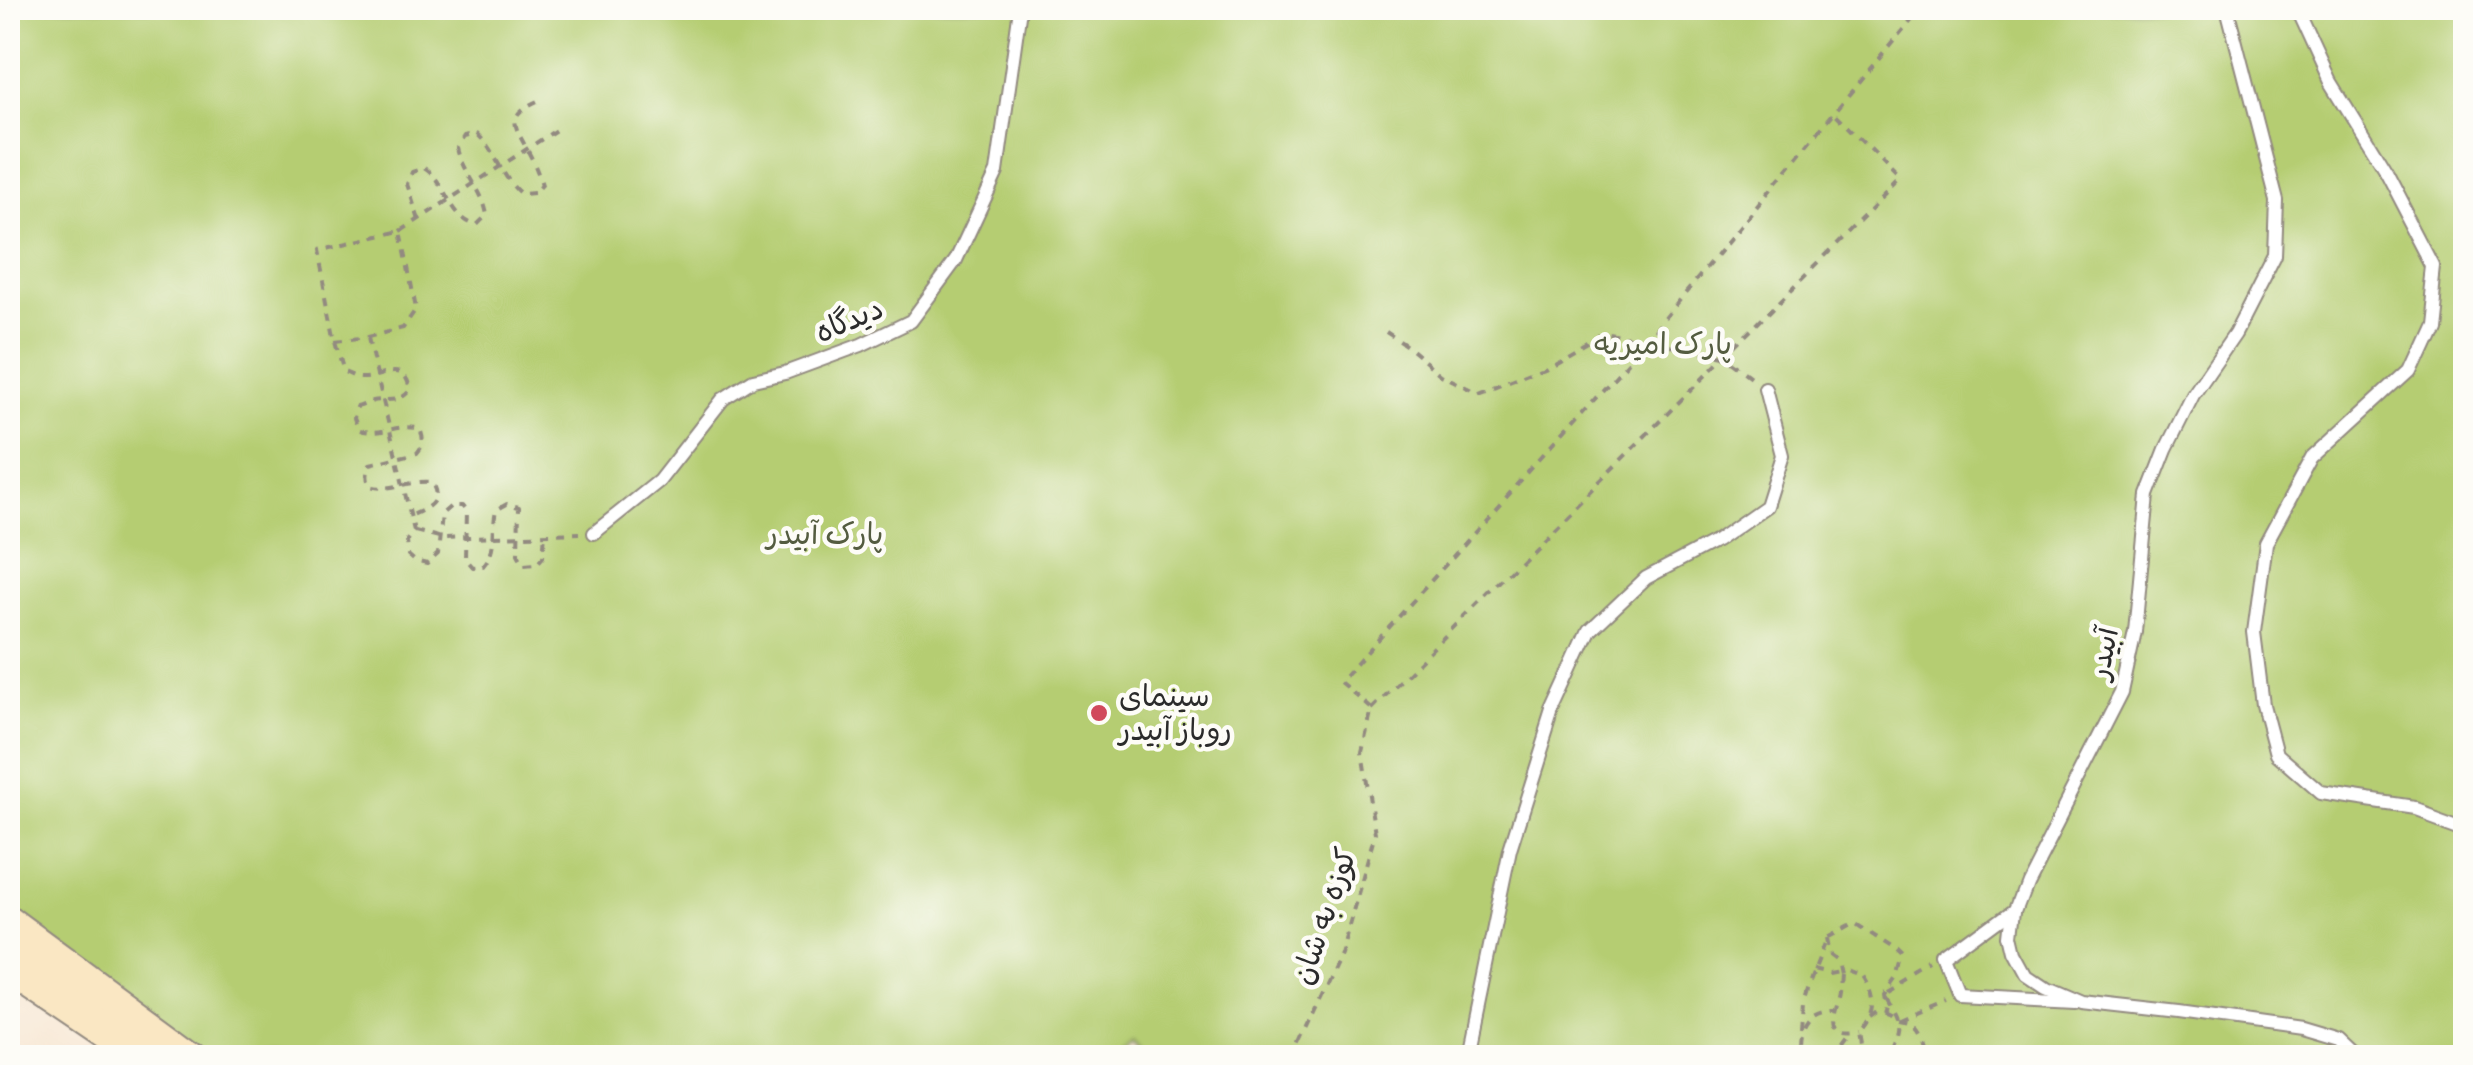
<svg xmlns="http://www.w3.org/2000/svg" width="2473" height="1065" font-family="'Patrick Hand','Playpen Sans Arabic',sans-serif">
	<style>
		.green { fill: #b5cd72; stroke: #707c4e; stroke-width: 2.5 }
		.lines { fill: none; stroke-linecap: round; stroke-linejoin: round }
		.lane-casing { stroke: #928a80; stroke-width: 16 }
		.secondary-casing { stroke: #928a80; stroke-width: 39 }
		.path { stroke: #928a80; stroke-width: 4; stroke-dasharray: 8 8; stroke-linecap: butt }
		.lane { stroke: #fff; stroke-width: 12 }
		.secondary { stroke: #fae7c3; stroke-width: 35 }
		.poi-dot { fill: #d1495b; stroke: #fdfcf7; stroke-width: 4 }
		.labels { text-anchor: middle; stroke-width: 9; stroke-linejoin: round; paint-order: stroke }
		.street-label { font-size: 30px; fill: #2b2b2b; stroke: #fdfcf7 }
		.park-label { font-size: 30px; fill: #545c40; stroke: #fdfcf7 }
		.poi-label { font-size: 30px; fill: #2b2b2b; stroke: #fdfcf7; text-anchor: start }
	</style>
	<rect width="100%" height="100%" fill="#fdfcf7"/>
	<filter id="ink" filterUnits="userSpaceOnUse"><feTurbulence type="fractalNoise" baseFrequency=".01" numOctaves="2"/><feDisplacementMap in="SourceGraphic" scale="20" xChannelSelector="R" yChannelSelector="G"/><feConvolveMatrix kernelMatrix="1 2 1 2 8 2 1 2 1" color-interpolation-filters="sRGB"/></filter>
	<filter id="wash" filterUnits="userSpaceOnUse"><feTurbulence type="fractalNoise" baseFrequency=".0048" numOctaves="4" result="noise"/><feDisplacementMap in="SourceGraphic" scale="40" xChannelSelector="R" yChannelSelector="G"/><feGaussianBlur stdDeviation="2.25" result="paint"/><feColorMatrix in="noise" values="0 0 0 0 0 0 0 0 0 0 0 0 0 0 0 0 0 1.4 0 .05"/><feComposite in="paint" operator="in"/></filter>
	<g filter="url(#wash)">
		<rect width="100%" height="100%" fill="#f8e8d5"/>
		<path class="green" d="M8 8H2465V1057L1159 1058 1134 1035 1102 1058 204 1057 8 913Z"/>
	</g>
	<g filter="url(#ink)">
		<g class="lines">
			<g class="lane-casing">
				<g id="lane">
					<path d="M2227 8 2277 201 2275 256 2235 334 2193 395 2166 449 2148 495 2135 632 2122 692 2026 880 2015 909 2012 935 2016 952 2028 974 2046 986 2081 1001 2179 1012 2301 1029 2338 1040 2357 1058"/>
					<path d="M2297 8 2331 82 2387 173 2436 267 2430 322 2408 370 2312 458 2266 543 2254 632 2263 705 2276 754 2321 793 2414 807 2466 826"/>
					<path d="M594 533 659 481 723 399 753 380 785 373 861 345 911 321 956 260 997 172 1020 8"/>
					<path d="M2015 909 1946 960 1960 995 2074 1001"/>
					<path d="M1467 1058 1510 849 1553 712 1590 631 1646 578 1716 541 1766 506 1782 455 1765 389"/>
				</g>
			</g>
			<g class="secondary-casing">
				<g id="secondary">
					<path d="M8 924 190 1058"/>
					<path d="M8 966 144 1058"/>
				</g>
			</g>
			<g class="path">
				<path d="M419 220 407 184 412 172 424 168C447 182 450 220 477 225L487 215C483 190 463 172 458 148L465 137 477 134C496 151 501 177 521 194L535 193 542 185C539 175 535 165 530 155 515 125 502 116 542 99"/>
				<path d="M401 231 559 128"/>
				<path d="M1386 332 1407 346 1441 375 1479 393 1544 367 1604 332 1724 357 1754 380"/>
				<path d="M368 338 414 531 407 540 408 555 415 561 427 564 438 554 442 514 451 506H462L466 511 465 559 472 567 483 566C498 548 491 532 496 510L507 504 519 507 518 554 524 565 537 564 543 557 545 534"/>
				<path d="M335 341 368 337 403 328 416 309 401 231 317 250 335 341 344 372C350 374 355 378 361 378 379 380 405 357 410 390 399 404 389 398 373 401 371 402 359 407 357 407L354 418 358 429C379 438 398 422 420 429 424 439 424 445 417 453L370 464C367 473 366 478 370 486 391 492 410 480 431 482 444 501 427 509 410 516"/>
				<path d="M415 531 443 538 579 533"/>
				<path d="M1372 709 1901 180 1835 113"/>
				<path d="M1827 938 1830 954 1838 960 1841 974"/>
				<path d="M1813 969 1829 973 1840 971"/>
				<path d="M1889 993 1933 967"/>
				<path d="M1886 998C1904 1028 1900 1026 1889 1058"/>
				<path d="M1870 1017 1877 1012C1892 1013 1888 1014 1899 1020 1902 1021 1905 1021 1908 1022 1920 1027 1923 1045 1926 1058"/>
				<path d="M1900 1020 1946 1001"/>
				<path d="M1801 1028 1803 1003 1808 986 1827 938 1851 925 1856 924 1896 950 1903 957 1897 978 1885 995 1887 1007 1885 1013"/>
				<path d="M1293 1058 1341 954 1375 833 1362 752 1372 709 1340 682 1638 351 1920 8"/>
				<path d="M1803 1058C1797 1033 1805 1009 1834 1010"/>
				<path d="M1832 1058 1850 1034"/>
				<path d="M1859 1058 1862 1049 1859 1032C1876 1014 1876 996 1862 976L1847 970 1841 974C1840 980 1841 986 1840 992 1838 1009 1820 1041 1859 1032"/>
			</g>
			<use href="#lane" class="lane"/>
			<use href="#secondary" class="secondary"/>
		</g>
	</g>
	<circle class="poi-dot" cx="1099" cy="713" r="10"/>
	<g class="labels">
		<g class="street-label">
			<text transform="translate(849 320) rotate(-23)" y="10">دیدگاه</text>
			<text transform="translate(2103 653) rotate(-78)" y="10">آبیدر</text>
			<text transform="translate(1324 916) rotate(-71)" y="10">کوزه به شان</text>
		</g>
		<g class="park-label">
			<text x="1663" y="354">پارک امیریه</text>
			<text x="825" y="544">پارک آبیدر</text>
		</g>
		<g class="poi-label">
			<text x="1119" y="706">سینمای<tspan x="1119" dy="34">روباز آبیدر</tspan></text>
		</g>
	</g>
	<rect width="2473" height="1065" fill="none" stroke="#fdfcf7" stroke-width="40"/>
</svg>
